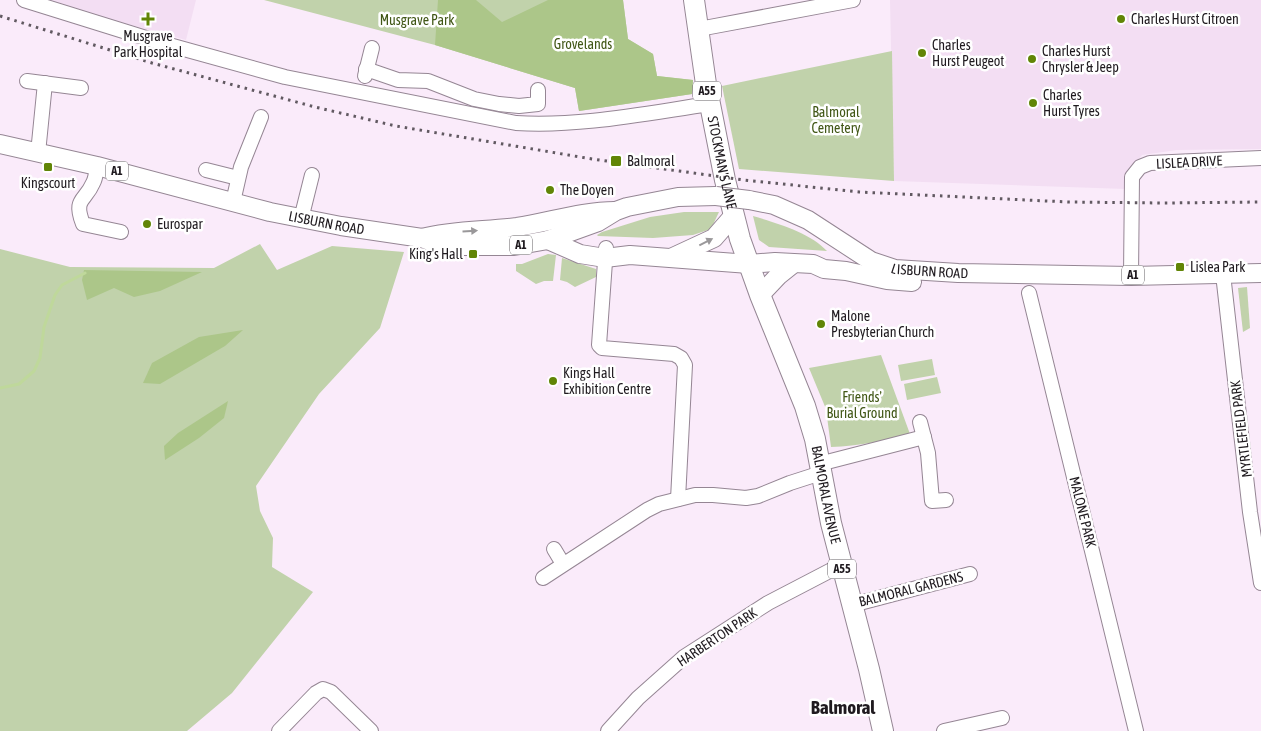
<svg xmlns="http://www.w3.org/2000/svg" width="1261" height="731" font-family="'Asap Condensed',sans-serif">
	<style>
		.built { fill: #f3def3 }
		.green { fill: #c1d2ab }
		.forest { fill: #acc689 }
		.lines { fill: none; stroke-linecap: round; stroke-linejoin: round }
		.stream { stroke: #bfd89b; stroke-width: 3 }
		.minor-casing { stroke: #958694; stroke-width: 16 }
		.major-casing { stroke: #958694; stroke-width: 20 }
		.highway-casing { stroke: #958694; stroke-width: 22 }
		.minor { stroke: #fff; stroke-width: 14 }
		.major { stroke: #fff; stroke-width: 18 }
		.highway { stroke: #fff; stroke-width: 20 }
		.rail { stroke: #615961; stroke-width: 3; stroke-dasharray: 2.5 5; stroke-linecap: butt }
		.major-bridge-casing { stroke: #958694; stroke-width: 20; stroke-linecap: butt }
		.major-bridge { stroke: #fff; stroke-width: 18 }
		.oneway { fill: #9a989a }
		.poi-dot { fill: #618506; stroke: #fff; stroke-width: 2 }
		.labels { text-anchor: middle; stroke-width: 5; stroke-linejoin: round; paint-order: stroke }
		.shield { fill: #fff; stroke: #625f62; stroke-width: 1 }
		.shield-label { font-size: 12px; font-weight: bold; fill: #1f1a1f }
		.poi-label { font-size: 14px; fill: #1f1a1f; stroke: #fff; text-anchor: start }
		.park-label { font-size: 14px; fill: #415716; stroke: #fff }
		.street-label { font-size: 14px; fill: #1f1a1f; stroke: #fff }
		.district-label { font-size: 19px; font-weight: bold; fill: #1f1a1f; stroke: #fff }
	</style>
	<rect width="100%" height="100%" fill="#faebfa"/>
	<g class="built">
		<path d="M41 0H196L186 40Z"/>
		<path d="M890 0H1261V149L1177 150 1142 155 1130 171 1126 189 894 181Z"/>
	</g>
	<g class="green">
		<path d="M264 0H623L628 39 653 54 657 76 693 80 692 94 579 111 575 88 435 45Z"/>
		<path d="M892 51 894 181 739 169 722 86Z"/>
		<path d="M684 212H719L711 229 693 235 653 238 598 236 597 235 602 232 650 217Z"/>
		<path d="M753 216C776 223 811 233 827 251L769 247 759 240Z"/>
		<path d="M260 244 277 270 332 246 404 252 380 328 319 394 256 486 260 511 273 538 272 567 313 592 232 693 187 731H0V249L70 267 214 268Z"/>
		<path d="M548 254 556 255 553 281H544L536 284 516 271V264H522Z"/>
		<path d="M562 258 596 269V277L575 287 567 282 560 280Z"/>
		<path d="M1247 287 1250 328 1243 332 1238 288Z"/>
		<path d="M881 355 910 434C884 441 859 446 831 447L826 409 809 368Z"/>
		<path d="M932 359 935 375 901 381 898 365Z"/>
		<path d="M937 377 941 393 907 400 904 384Z"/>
	</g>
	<g class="forest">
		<path d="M438 0H476L502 22 548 0H623L628 39 653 54 657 76 693 80 692 94 579 111 575 88 435 45Z"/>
		<path d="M84 270 202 272 160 291 134 297 114 288 87 300 82 280Z"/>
		<path d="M243 330 225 346 160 384 143 383 152 363 199 337Z"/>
		<path d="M228 401 224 418 199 438 165 460 164 446 178 433Z"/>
	</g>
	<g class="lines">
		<path class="stream" d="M0 388 19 384 34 371 40 358 44 327 55 295 62 285 85 273"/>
		<g class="minor-casing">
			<g id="minor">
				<path d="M24 0 162 43 285 77 516 123C580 127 647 113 710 104"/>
				<path d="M699 29 853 0"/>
				<path d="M366 69 398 80 428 81 474 99 499 104 519 106 538 104V90"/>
				<path d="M365 76 372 48"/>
				<path d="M27 81 81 88"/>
				<path d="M38 153 45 83"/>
				<path d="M97 166C96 171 96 178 93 183 85 202 73 198 83 224L121 232"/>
				<path d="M206 170 238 178"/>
				<path d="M233 202 241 167 261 117"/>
				<path d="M301 219 312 175"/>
				<path d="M606 248 599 345 602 348 674 354 681 358 685 365 678 499"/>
				<path d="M1223 274 1250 512 1261 583"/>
				<path d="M1131 276 1132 177 1140 167 1150 163 1261 158"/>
				<path d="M1029 293 1136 731"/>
				<path d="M920 422 928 453 932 501 946 500"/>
				<path d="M819 464 924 437"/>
				<path d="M554 549 563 564"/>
				<path d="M543 578 647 510 659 504 695 495H713L746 498 758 496 790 483 821 473"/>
				<path d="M852 605 970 574"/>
				<path d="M279 731 316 693 323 689 331 692 371 731"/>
				<path d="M608 731 638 698 684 657 768 603 841 565"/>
				<path d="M944 731 1002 718"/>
			</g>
		</g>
		<g class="major-casing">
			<g id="major">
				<path id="s1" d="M0 144 97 166 270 212 341 226 422 238 443 246H514L548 240 598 222 616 211 627 207 678 197 716 196"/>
				<path id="s2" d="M749 200 774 205 808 220 871 261 895 269 958 273 1131 276 1261 273"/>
				<path d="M422 238C453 230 485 231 517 227 550 222 582 211 615 211"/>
				<path d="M548 240 580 254 605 258 630 255 749 264 775 262 813 264 824 269 846 271 887 280 912 282"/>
				<path d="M673 257 714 238 734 215"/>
				<path d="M760 295 778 276 793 264"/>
			</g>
		</g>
		<g class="highway-casing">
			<g id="highway">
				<path id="s3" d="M694 0 706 84 725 180 740 239 760 295 805 406 815 439 831 523 869 669 883 731"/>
			</g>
		</g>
		<use href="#minor" class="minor"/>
		<use href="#major" class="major"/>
		<use href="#highway" class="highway"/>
		<path class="rail" d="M0 16 152 63 315 107 396 126 592 159 744 180 859 192 1068 202 1164 203 1261 202"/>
		<g class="major-bridge-casing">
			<path id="major-bridge" d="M716 196 749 200"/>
		</g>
		<use href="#major-bridge" class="major-bridge"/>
	</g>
	<defs><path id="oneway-solid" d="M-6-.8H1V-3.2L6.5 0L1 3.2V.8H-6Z" transform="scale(1.25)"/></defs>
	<g class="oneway">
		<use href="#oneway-solid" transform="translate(470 231) rotate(-4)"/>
		<use href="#oneway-solid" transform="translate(706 242) rotate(-27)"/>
	</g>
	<g class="poi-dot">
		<path d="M145.5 11.5h5v5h5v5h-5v5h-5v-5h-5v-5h5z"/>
		<circle cx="1121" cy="19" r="5"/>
		<circle cx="922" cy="53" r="5"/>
		<circle cx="1032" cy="59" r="5"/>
		<circle cx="1033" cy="103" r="5"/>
		<rect x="610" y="155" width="12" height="12" rx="2.5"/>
		<rect x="43" y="162" width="10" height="10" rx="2.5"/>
		<circle cx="550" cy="190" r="5"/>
		<circle cx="147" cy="224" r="5"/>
		<rect x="468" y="249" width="10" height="10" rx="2.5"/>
		<rect x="1175" y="262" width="10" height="10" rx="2.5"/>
		<circle cx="821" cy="324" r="5"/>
		<circle cx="553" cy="381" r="5"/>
	</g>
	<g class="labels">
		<g class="shield">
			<rect x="693" y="81.5" width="28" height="19" rx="4"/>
			<rect x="106" y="161.5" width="22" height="19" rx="4"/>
			<rect x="510" y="235.5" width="22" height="19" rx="4"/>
			<rect x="1122" y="265.5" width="22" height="19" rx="4"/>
			<rect x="828" y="559.5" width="28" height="19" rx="4"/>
		</g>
		<g class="shield-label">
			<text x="707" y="95">A55</text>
			<text x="117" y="175">A1</text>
			<text x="521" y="249">A1</text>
			<text x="1133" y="279">A1</text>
			<text x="842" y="573">A55</text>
		</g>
		<g class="poi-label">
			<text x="1131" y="24">Charles Hurst Citroen</text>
			<text x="148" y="41" text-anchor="middle">Musgrave<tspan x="148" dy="16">Park Hospital</tspan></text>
			<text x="932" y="50">Charles<tspan x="932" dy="16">Hurst Peugeot</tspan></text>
			<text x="1042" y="56">Charles Hurst<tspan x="1042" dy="16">Chrysler &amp; Jeep</tspan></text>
			<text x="1043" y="100">Charles<tspan x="1043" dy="16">Hurst Tyres</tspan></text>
			<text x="627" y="166">Balmoral</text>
			<text x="48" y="188" text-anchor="middle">Kingscourt</text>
			<text x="560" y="195">The Doyen</text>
			<text x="157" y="229">Eurospar</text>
			<text x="463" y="259" text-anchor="end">King's Hall</text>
			<text x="1190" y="272">Lislea Park</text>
			<text x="831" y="321">Malone<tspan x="831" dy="16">Presbyterian Church</tspan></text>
			<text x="563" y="378">Kings Hall<tspan x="563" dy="16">Exhibition Centre</tspan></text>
		</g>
		<g class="park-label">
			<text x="417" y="25">Musgrave Park</text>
			<text x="583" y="49">Grovelands</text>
			<text x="836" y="117">Balmoral<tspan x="836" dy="16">Cemetery</tspan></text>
			<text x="862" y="402">Friends'<tspan x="862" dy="16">Burial Ground</tspan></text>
		</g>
		<g class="street-label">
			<text dy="5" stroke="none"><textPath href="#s3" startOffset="165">STOCKMAN'S LANE</textPath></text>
			<text transform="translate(1189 162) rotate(-3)" y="5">LISLEA DRIVE</text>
			<text dy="5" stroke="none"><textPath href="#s1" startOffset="336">LISBURN ROAD</textPath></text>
			<text dy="5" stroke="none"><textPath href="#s2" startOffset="198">LISBURN ROAD</textPath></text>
			<text transform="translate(1241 429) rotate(-97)" y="5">MYRTLEFIELD PARK</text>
			<text dy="5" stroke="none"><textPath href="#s3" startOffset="514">BALMORAL AVENUE</textPath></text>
			<text transform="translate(1083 512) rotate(76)" y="5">MALONE PARK</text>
			<text transform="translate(911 589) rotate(-14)" y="5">BALMORAL GARDENS</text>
			<text transform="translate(717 637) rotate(-34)" y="5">HARBERTON PARK</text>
		</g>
		<g class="district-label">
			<text x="843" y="714">Balmoral</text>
		</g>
	</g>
</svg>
